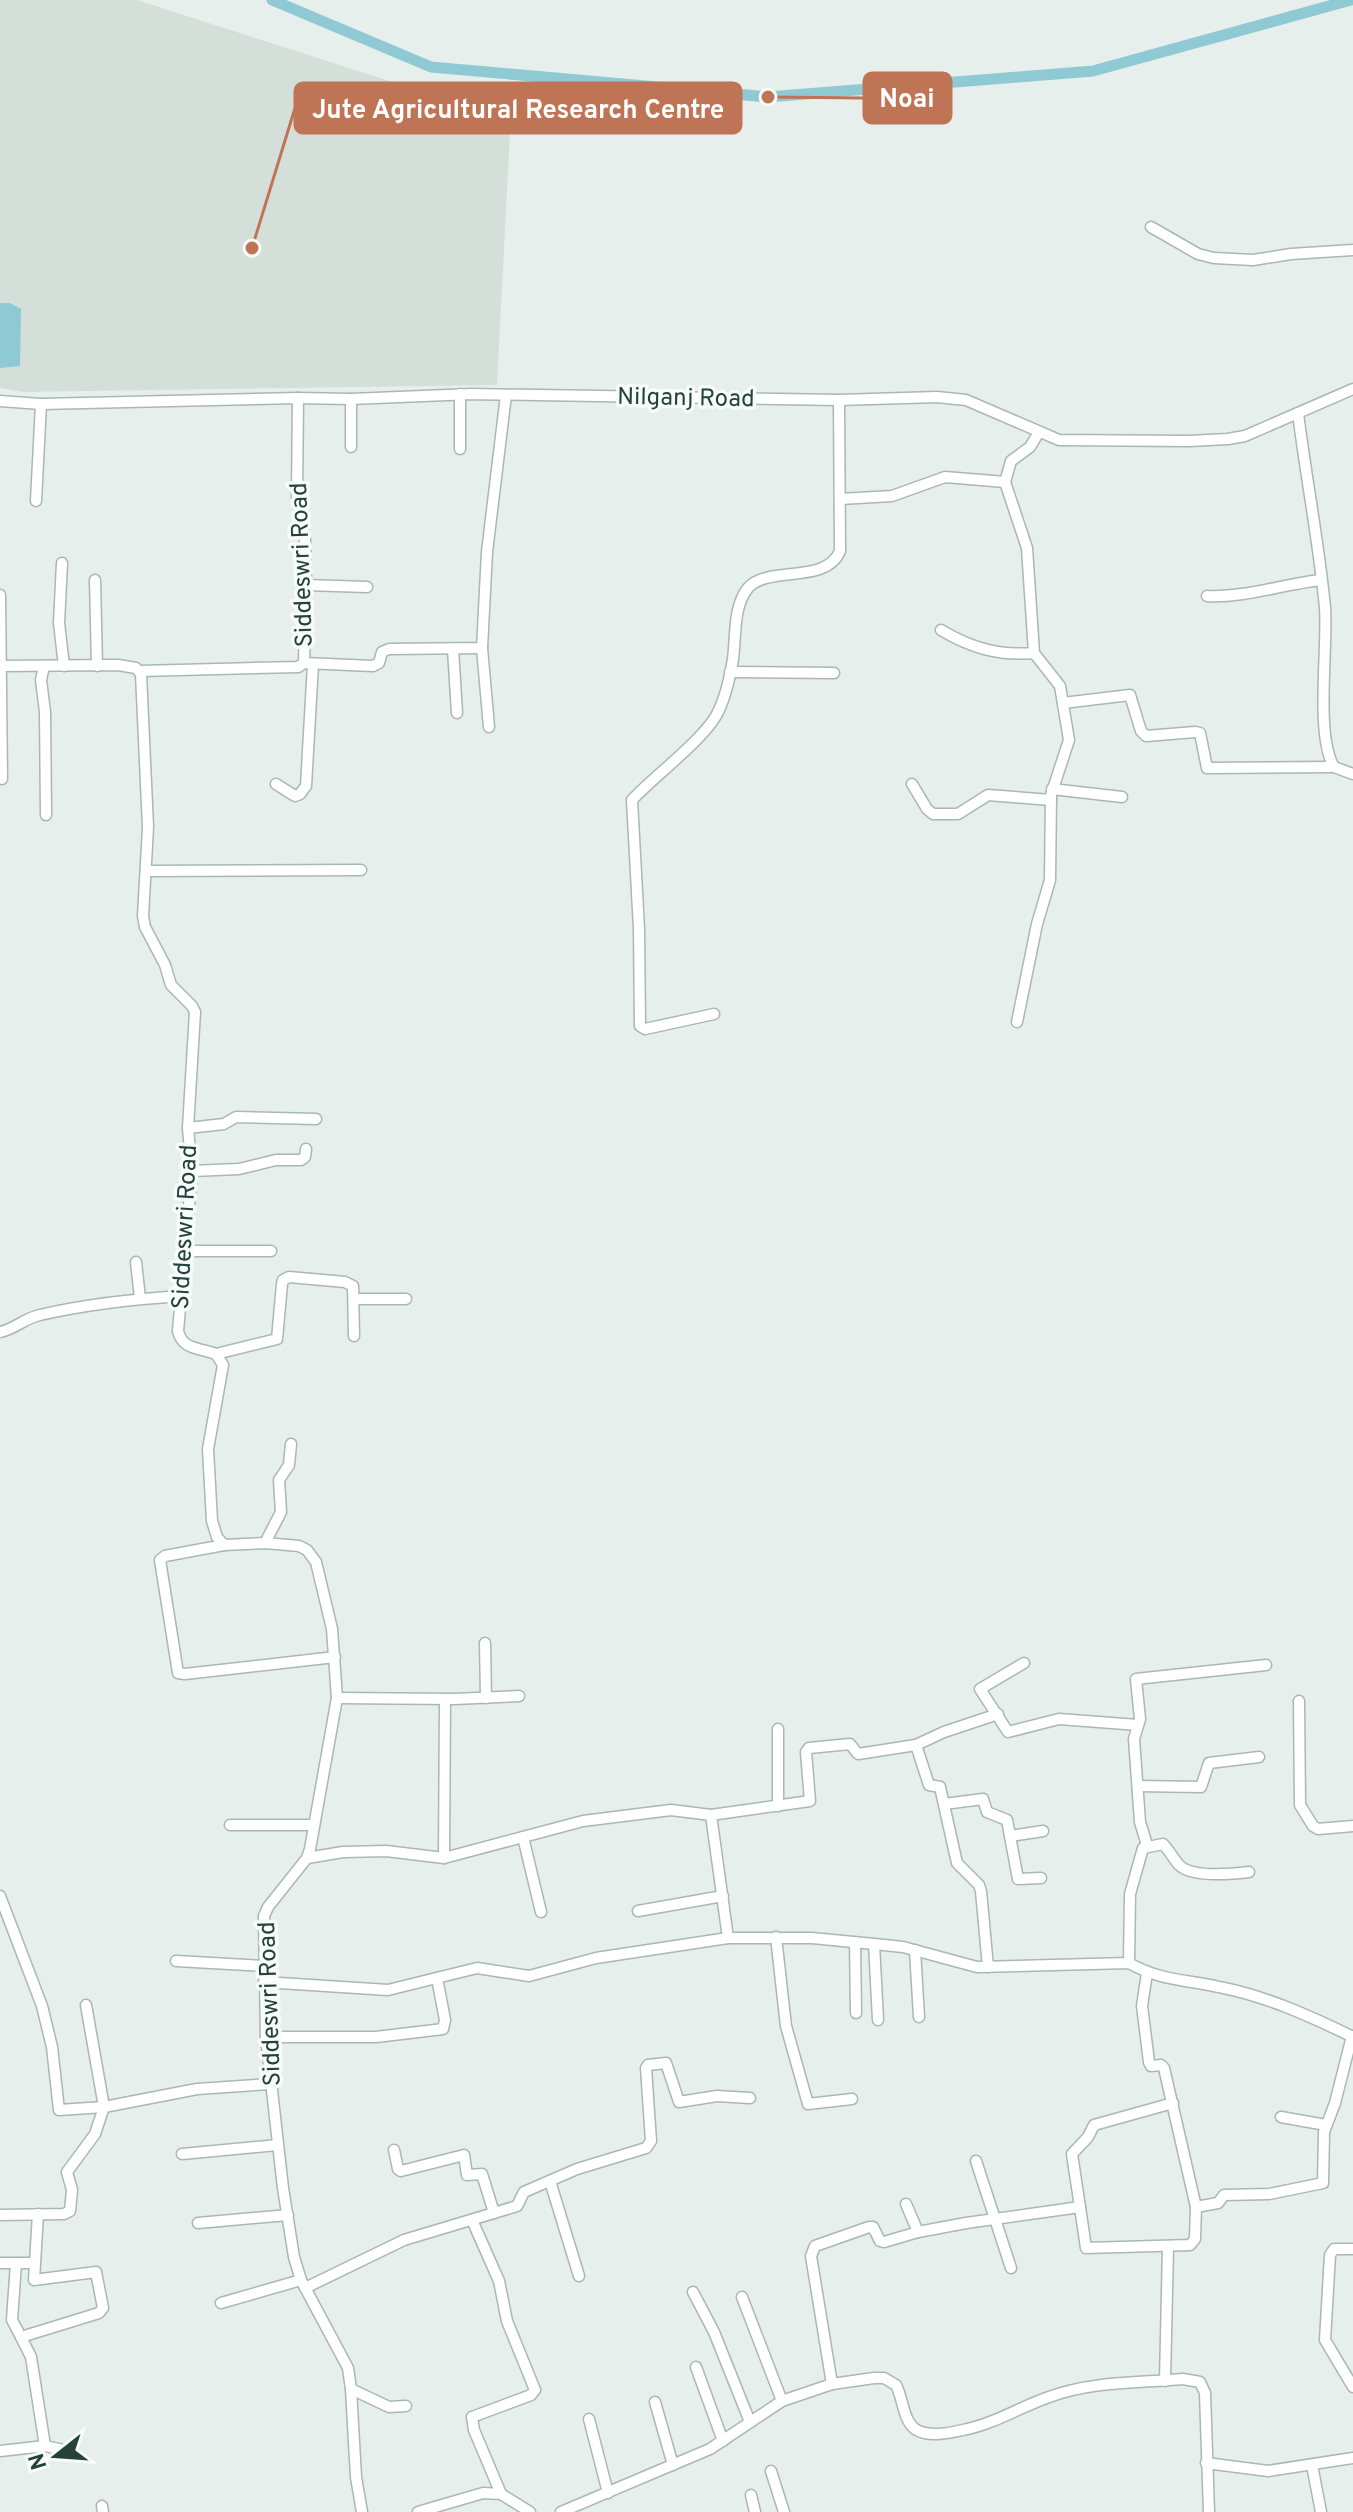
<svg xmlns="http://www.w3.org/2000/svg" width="1353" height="2512" font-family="Overpass,sans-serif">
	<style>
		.built { fill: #d4dfda }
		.water { fill: #8ec9d4 }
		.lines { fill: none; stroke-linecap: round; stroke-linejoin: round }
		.canal { stroke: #8ec9d4; stroke-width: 11 }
		.minor-casing { stroke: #a8b8b2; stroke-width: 13 }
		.minor { stroke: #fff; stroke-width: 10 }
		.labels { text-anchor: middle; stroke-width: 7; stroke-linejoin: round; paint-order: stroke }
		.street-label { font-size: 24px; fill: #24423a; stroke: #f7fbf9 }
		.leader { fill: none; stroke: #c07456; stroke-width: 3 }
		.callout-dot { fill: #c07456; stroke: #f7fbf9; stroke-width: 3 }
		.callout { fill: #c07456; stroke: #c07456; stroke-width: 3 }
		.callout-label { font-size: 26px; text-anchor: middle; font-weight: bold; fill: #fff }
	</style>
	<rect width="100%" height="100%" fill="#e6efeb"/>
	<path class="built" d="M0 0H137L411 88 511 112 497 385 24 392 0 388Z"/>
	<path class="water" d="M0 303H10L21 309 20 366 0 368Z"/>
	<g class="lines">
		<path class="canal" d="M272 0 431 67 768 97 1093 71 1351 0"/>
		<g class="minor-casing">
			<g id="minor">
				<path d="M1151 227 1198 254 1214 258 1253 260 1291 254 1353 250"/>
				<path d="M460 394V449"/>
				<path d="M351 399V447"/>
				<path d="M0 401 41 404 298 398 351 399 471 394 839 400 937 397 966 400 1059 440 1189 441 1228 439 1245 436 1353 389"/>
				<path d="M1298 413C1306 478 1319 543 1325 608 1328 648 1315 735 1334 767L1353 774"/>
				<path d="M840 499 892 496 945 477 1005 482"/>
				<path d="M36 501 41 404"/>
				<path d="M62 563 59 623 64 666"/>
				<path d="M95 580 97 666"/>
				<path d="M306 585 367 587"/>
				<path d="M0 595 2 779"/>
				<path d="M1207 596C1245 598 1283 584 1321 580"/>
				<path d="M941 630C971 648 999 656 1034 653"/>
				<path d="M482 648 489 727"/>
				<path d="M453 649 457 713"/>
				<path d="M304 663 373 666 379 663 382 652 389 649 482 648 487 552 506 395"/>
				<path d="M0 666 118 665 136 668 141 674 148 827 143 916 145 927 165 965 171 985 192 1006 195 1012 188 1128 192 1171 178 1331C182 1350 201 1348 216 1354L223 1365 208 1449 212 1521 217 1537 224 1545 265 1543 299 1546 307 1550 316 1562 332 1629 337 1698 310 1849 307 1858 268 1907 264 1916 266 2037 283 2188 294 2257 301 2280 348 2368 351 2389 356 2477 362 2512"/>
				<path d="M44 666 41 680 45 712 46 815"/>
				<path d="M140 671 298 667 304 663 306 585 305 539 297 496 298 398"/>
				<path d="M730 672 834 673"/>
				<path d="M1063 703 1130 695 1141 731 1146 736 1195 732 1200 733 1207 768 1334 767"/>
				<path d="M276 784 295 796 300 794 306 786 313 664"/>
				<path d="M912 784 927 809 933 814H958L988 795 1051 800"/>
				<path d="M1052 789 1122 797"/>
				<path d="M146 871 361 870"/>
				<path d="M714 1014 645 1029 640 1026 639 929 632 800C654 776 706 738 718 712 726 696 730 677 733 659 736 637 733 606 748 588 768 565 826 585 840 551L839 400"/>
				<path d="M1017 1022 1037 924 1050 880 1051 795 1069 740 1060 686 1034 653 1027 548 1005 482 1011 461 1030 447 1039 432"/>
				<path d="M188 1128 224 1124 236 1117 316 1119"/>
				<path d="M192 1171 239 1169 276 1160H301L305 1157 306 1149"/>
				<path d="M186 1251H271"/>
				<path d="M136 1262 140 1298"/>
				<path d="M354 1299H406"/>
				<path d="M0 1332C15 1329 25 1318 40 1315 87 1304 134 1299 182 1296"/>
				<path d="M216 1354 277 1339 282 1284 283 1280 289 1277 345 1282 353 1286 354 1336"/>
				<path d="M265 1543 281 1512 279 1480 289 1465 291 1444"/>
				<path d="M224 1545 165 1556 160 1560 178 1673 185 1674 335 1657"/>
				<path d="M485 1643 486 1698"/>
				<path d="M1024 1663 980 1689 1008 1732 1059 1719 1138 1725"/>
				<path d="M337 1698 454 1699 519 1696"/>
				<path d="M1299 1701 1300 1805 1313 1826 1318 1829 1353 1826"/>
				<path d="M916 1745 944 1732 998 1714"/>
				<path d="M1138 1786 1201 1787 1209 1763 1259 1757"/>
				<path d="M944 1804 983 1799 987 1812 1007 1820 1018 1879 1041 1878"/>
				<path d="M778 1806V1729"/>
				<path d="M711 1815 810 1801 806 1752 809 1748 850 1744 858 1754 916 1745 929 1785 940 1787 957 1863 979 1885 981 1891 988 1967"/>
				<path d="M230 1825H314"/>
				<path d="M1010 1836 1043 1831"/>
				<path d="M523 1837 541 1912"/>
				<path d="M1147 1845 1140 1822 1134 1739 1140 1719 1136 1679 1266 1665"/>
				<path d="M307 1858 343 1852 386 1851 444 1858 583 1821 671 1810 711 1815 728 1938H812L874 1944 903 1947 977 1967 1129 1963C1158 1980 1187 1980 1219 1987 1266 1996 1310 2016 1353 2037"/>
				<path d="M444 1858 445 1699"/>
				<path d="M0 1896 42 2006 52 2047 59 2110 104 2107 197 2089 270 2084"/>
				<path d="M638 1911 723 1896"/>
				<path d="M776 1937 786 2026 808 2104 852 2099"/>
				<path d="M855 1942 856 2013"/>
				<path d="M874 1944 878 2020"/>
				<path d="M915 1950 919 2017"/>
				<path d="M176 1961 264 1966"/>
				<path d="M1129 1963 1130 1894 1143 1848 1163 1844C1169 1850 1173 1858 1179 1865 1192 1878 1232 1874 1249 1872"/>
				<path d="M1147 1973 1142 2006 1149 2062 1151 2066 1161 2065 1164 2068 1196 2207"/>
				<path d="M264 1982 388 1990 477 1968 529 1976 596 1958 728 1938"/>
				<path d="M266 2037H376L443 2029 445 2020 437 1978"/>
				<path d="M1281 2117 1326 2125"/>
				<path d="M394 2150 398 2169 401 2171 464 2155 467 2175 482 2174 494 2213"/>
				<path d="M182 2154 277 2145"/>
				<path d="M976 2161 1011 2268"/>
				<path d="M550 2181 579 2276"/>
				<path d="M906 2204 918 2232"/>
				<path d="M1080 2207 1072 2154 1088 2137 1094 2125 1173 2103"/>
				<path d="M38 2214 34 2280 96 2272 103 2308 99 2313 21 2337 31 2357 45 2446"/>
				<path d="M0 2215 64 2214 70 2211 72 2190 67 2172 95 2134 104 2107 86 2005"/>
				<path d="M472 2220 499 2281 507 2321 535 2390 531 2395 472 2417 474 2430 501 2494"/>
				<path d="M198 2223 288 2215"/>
				<path d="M1353 2249H1334L1330 2255 1325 2340 1353 2387"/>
				<path d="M0 2263H34"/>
				<path d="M16 2263 12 2320 21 2337"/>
				<path d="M305 2288 404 2240 517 2206 524 2192 577 2169 646 2148 651 2141 646 2068 648 2065 666 2063 679 2102 717 2096 750 2098"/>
				<path d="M693 2292 714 2332 750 2422"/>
				<path d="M742 2297 782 2401"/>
				<path d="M221 2303 301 2280"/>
				<path d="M696 2367 723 2441"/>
				<path d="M1165 2381 1168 2247"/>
				<path d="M832 2384 811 2256 815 2246 869 2227H873L880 2241 884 2242 918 2232 966 2223 1080 2207 1086 2248 1190 2245 1195 2239 1196 2207 1218 2203 1224 2195 1269 2194 1323 2183 1324 2132 1335 2103 1352 2036"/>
				<path d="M351 2389 389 2407 406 2406"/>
				<path d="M655 2402 673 2465"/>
				<path d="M589 2419 608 2493"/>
				<path d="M0 2451 45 2446 73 2452"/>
				<path d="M1206 2463 1268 2471 1353 2458"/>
				<path d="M1312 2465 1321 2512"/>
				<path d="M771 2471 784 2512"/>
				<path d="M751 2495 755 2512"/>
				<path d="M102 2506 103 2512"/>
				<path d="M418 2512 483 2493 501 2494 530 2512"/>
				<path d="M561 2512 710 2449 782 2401 832 2384 874 2378H884L896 2385C903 2398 903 2420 915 2429 929 2438 949 2433 963 2430 994 2424 1020 2407 1049 2397 1092 2381 1139 2383 1183 2379L1200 2382 1205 2393 1209 2512"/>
			</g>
		</g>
		<use href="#minor" class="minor"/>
	</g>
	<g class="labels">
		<g class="street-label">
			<text transform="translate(686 397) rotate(1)" y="8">Nilganj Road</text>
			<text transform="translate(301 565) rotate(-92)" y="8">Siddeswri Road</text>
			<text transform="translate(184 1227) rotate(-87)" y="8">Siddeswri Road</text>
			<text transform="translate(269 2004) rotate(-92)" y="8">Siddeswri Road</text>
		</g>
	</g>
	<path class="leader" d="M768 97L864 98M252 248L295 108"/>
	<g class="callout-dot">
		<circle cx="768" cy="97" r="8"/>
		<circle cx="252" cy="248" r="8"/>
	</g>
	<g class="callout">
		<rect x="864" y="73" width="87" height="50" rx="8"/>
		<rect x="295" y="83" width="446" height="50" rx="8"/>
	</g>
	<g class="callout-label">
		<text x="907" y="107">Noai</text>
		<text x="518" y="118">Jute Agricultural Research Centre</text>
	</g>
	<g transform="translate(56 2456) rotate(253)" stroke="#f7fbf9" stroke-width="6" paint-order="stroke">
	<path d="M0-6L14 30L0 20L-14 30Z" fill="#24423a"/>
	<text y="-12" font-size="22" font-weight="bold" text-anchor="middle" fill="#24423a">N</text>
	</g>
</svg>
